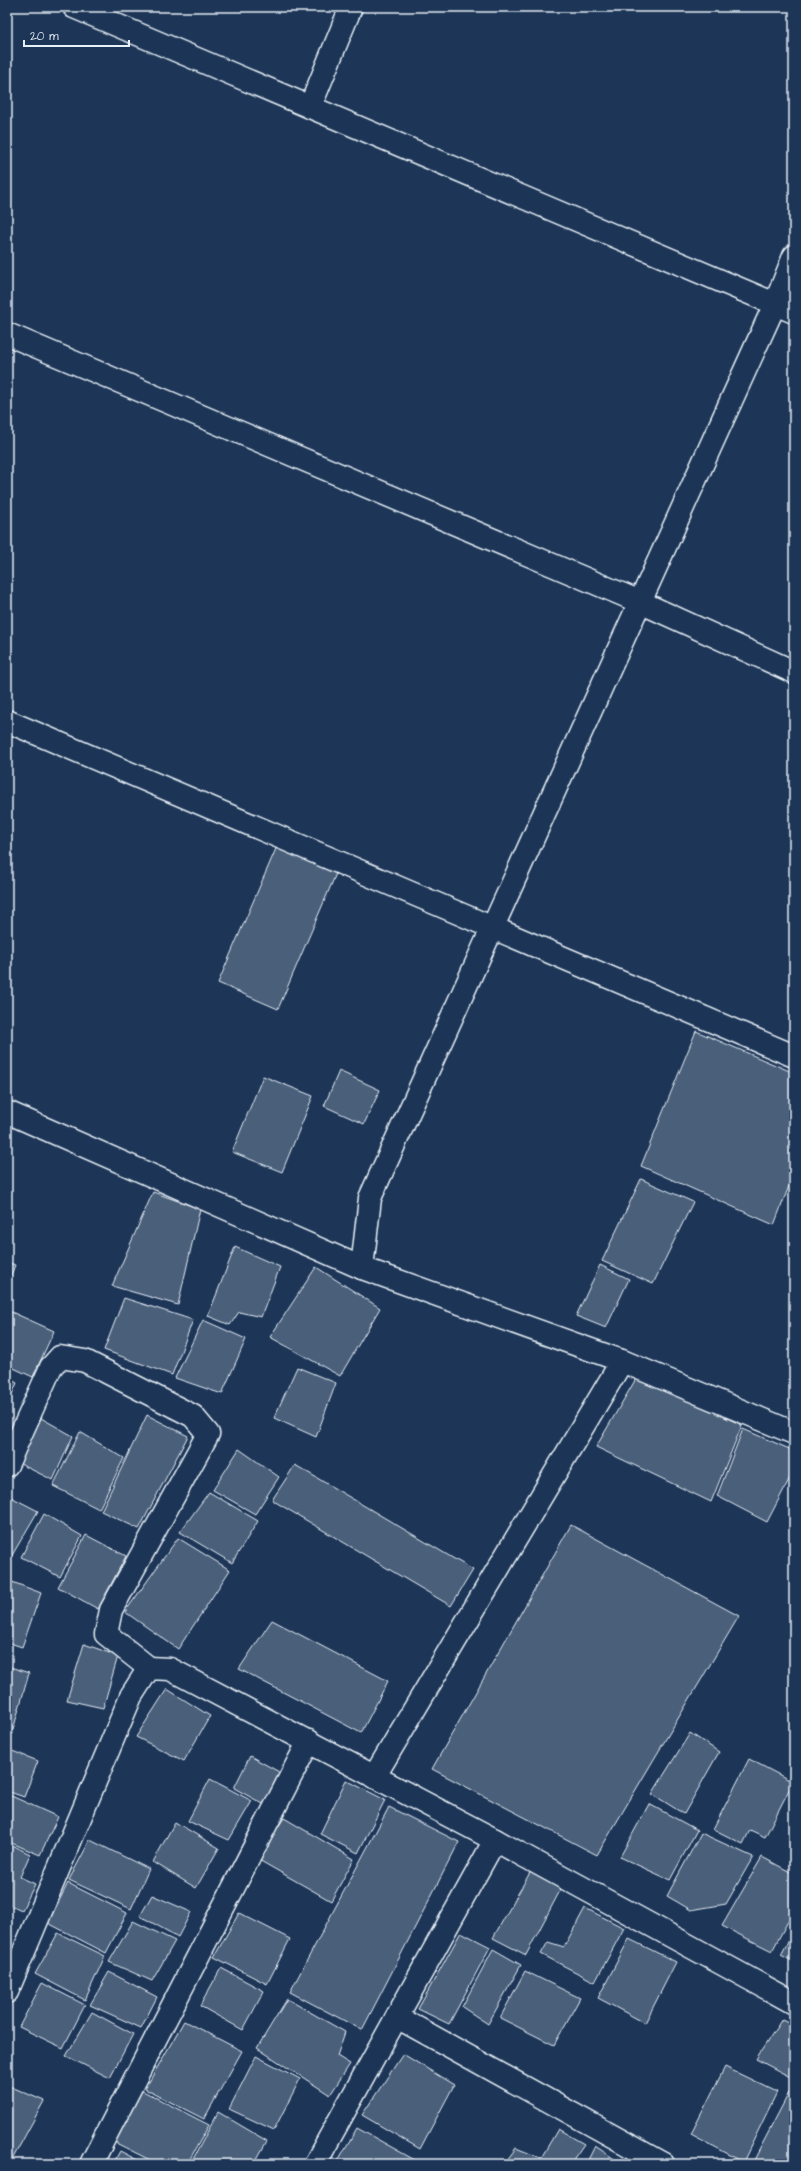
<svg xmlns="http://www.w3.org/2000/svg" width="801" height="2171" font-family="'Architects Daughter',sans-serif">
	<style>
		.building { fill: #495e7a; stroke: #e8f1f8 }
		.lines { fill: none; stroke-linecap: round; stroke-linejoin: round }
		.minor-casing { stroke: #e8f1f8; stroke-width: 25 }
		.minor { stroke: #1d3557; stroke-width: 22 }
	</style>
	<rect width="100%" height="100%" fill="#1d3557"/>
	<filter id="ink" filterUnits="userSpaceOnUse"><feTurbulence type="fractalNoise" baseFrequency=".025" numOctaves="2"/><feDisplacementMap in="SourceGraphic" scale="8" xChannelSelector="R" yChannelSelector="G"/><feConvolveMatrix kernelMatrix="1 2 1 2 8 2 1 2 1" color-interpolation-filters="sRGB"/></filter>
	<g filter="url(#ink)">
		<g class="building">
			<path d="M278 844 338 869 278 1009 218 983Z"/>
			<path d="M696 1031 794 1073V1173L774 1225 641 1166Z"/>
			<path d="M339 1071 380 1090 364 1124 324 1106Z"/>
			<path d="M263 1076 313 1096 282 1172 232 1152Z"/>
			<path d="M641 1179 693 1202 653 1284 602 1261Z"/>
			<path d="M153 1192 200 1209 178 1305 112 1286Z"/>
			<path d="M235 1247 280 1267 261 1317 239 1312 230 1325 208 1316Z"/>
			<path d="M7 1262 15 1265 7 1285Z"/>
			<path d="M600 1265 629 1279 606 1328 576 1316Z"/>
			<path d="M316 1267 380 1308 340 1376 270 1337Z"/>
			<path d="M124 1298 193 1320 172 1375 104 1350Z"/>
			<path d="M7 1310 54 1331 33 1377 7 1365Z"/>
			<path d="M203 1320 246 1339 222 1394 175 1378Z"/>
			<path d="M297 1367 336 1383 316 1437 274 1418Z"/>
			<path d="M637 1377 742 1425 711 1502 596 1447Z"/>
			<path d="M7 1378 17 1383 7 1405Z"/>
			<path d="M147 1415 188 1436 139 1529 101 1511Z"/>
			<path d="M41 1418 73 1436 53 1480 18 1463Z"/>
			<path d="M743 1429 794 1451V1470L767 1522 717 1496Z"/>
			<path d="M80 1432 124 1458 99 1509 53 1486Z"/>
			<path d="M239 1449 279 1477 255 1514 213 1490Z"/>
			<path d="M295 1465 473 1570 451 1606 272 1500Z"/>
			<path d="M209 1492 258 1521 232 1563 180 1532Z"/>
			<path d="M7 1495 38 1511 11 1557 7 1555Z"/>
			<path d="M44 1514 82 1536 60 1577 21 1557Z"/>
			<path d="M571 1525 739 1616 597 1855 432 1769Z"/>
			<path d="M86 1535 126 1556 98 1609 58 1587Z"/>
			<path d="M178 1538 230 1570 178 1649 125 1612Z"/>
			<path d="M7 1580 41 1593 22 1647 7 1642Z"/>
			<path d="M272 1620 388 1681 361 1733 239 1669Z"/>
			<path d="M84 1644 118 1656 103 1708 67 1700Z"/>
			<path d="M7 1666 29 1673 13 1730 7 1729Z"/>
			<path d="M167 1689 210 1716 184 1761 136 1737Z"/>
			<path d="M690 1733 719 1752 684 1814 652 1794Z"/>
			<path d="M7 1749 38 1761 24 1797 7 1791Z"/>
			<path d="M250 1756 281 1773 265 1805 234 1788Z"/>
			<path d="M749 1759 793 1782 765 1837 750 1830 743 1844 713 1829Z"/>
			<path d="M210 1779 252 1801 229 1840 188 1821Z"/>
			<path d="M346 1780 385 1800 358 1853 320 1834Z"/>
			<path d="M7 1794 58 1817 40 1855 7 1841Z"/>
			<path d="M649 1804 697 1830 670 1880 620 1857Z"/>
			<path d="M389 1807 459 1842 362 2030 290 1992Z"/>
			<path d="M284 1818 354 1859 331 1901 257 1859Z"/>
			<path d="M175 1822 219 1848 196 1888 153 1862Z"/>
			<path d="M701 1833 753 1857 726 1904 691 1910 667 1896Z"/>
			<path d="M90 1840 149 1869 131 1909 69 1880Z"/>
			<path d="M7 1843 30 1854 20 1877 35 1884 22 1910 7 1904Z"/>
			<path d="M762 1857 794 1874V1910L772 1951 722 1926Z"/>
			<path d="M532 1869 563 1885 526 1955 493 1938Z"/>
			<path d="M68 1883 127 1913 106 1953 48 1923Z"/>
			<path d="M152 1895 191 1912 178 1937 140 1916Z"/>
			<path d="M585 1908 624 1928 595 1982 541 1954 548 1942 564 1947Z"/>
			<path d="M239 1913 290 1939 267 1984 214 1957Z"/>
			<path d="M133 1921 175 1941 152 1981 109 1962Z"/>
			<path d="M794 1931V1962L781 1955Z"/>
			<path d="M461 1932 490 1947 449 2024 418 2009Z"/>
			<path d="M58 1933 105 1956 85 2000 35 1974Z"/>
			<path d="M629 1939 676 1962 645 2023 598 1998Z"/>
			<path d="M493 1949 521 1965 488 2024 462 2007Z"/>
			<path d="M221 1968 264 1991 243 2030 200 2006Z"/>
			<path d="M525 1971 580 1998 554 2045 500 2018Z"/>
			<path d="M109 1972 157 1997 141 2028 90 2005Z"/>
			<path d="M42 1983 85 2005 63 2048 19 2027Z"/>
			<path d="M287 1999 345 2032 337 2056 350 2064 330 2095 257 2048Z"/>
			<path d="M92 2012 133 2034 110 2078 66 2056Z"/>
			<path d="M782 2019 794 2025V2079L756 2059Z"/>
			<path d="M184 2021 242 2051 204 2119 145 2089Z"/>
			<path d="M403 2054 454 2085 420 2149 362 2115Z"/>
			<path d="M256 2056 300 2079 274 2130 229 2109Z"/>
			<path d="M725 2067 777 2092 743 2162 691 2134Z"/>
			<path d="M7 2085 44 2101 13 2158 7 2155Z"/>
			<path d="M792 2087 794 2088V2164H752Z"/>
			<path d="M139 2089 209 2125 187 2164H158L110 2140Z"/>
			<path d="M218 2112 267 2141 254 2164H197L192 2161Z"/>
			<path d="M357 2128 422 2164H336Z"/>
			<path d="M558 2129 584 2144 570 2164H504L516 2148 541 2158Z"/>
			<path d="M595 2146 622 2164H586Z"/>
			<path d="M120 2151 145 2164H113Z"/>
		</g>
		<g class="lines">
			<g class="minor-casing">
				<g id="minor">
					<path d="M74 7 794 312"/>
					<path d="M310 107 351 7"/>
					<path d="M7 334 640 602 794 672"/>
					<path d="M7 721 794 1056"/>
					<path d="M7 1112 362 1268 622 1361 794 1433"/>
					<path d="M362 1268 370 1198 775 304 794 256"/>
					<path d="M7 1465 51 1367 60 1357 85 1361 193 1416 208 1434 111 1610 106 1634 149 1668"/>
					<path d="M374 1777 622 1361"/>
					<path d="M7 1992 131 1696 149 1668 170 1669 495 1840 794 2003"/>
					<path d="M397 2017 663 2164"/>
					<path d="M91 2164 309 1741"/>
					<path d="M315 2164 495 1840"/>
				</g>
			</g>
			<use href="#minor" class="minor"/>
		</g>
	</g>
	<rect width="801" height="2171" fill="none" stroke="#1d3557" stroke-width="24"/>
	<rect x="12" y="12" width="777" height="2147" fill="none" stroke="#e8f1f8" stroke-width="1.5" filter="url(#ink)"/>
	<path d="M24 40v6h105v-6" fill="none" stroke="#e8f1f8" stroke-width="2"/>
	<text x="30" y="40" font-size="12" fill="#e8f1f8" stroke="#1d3557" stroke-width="3" paint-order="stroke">20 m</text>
</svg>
